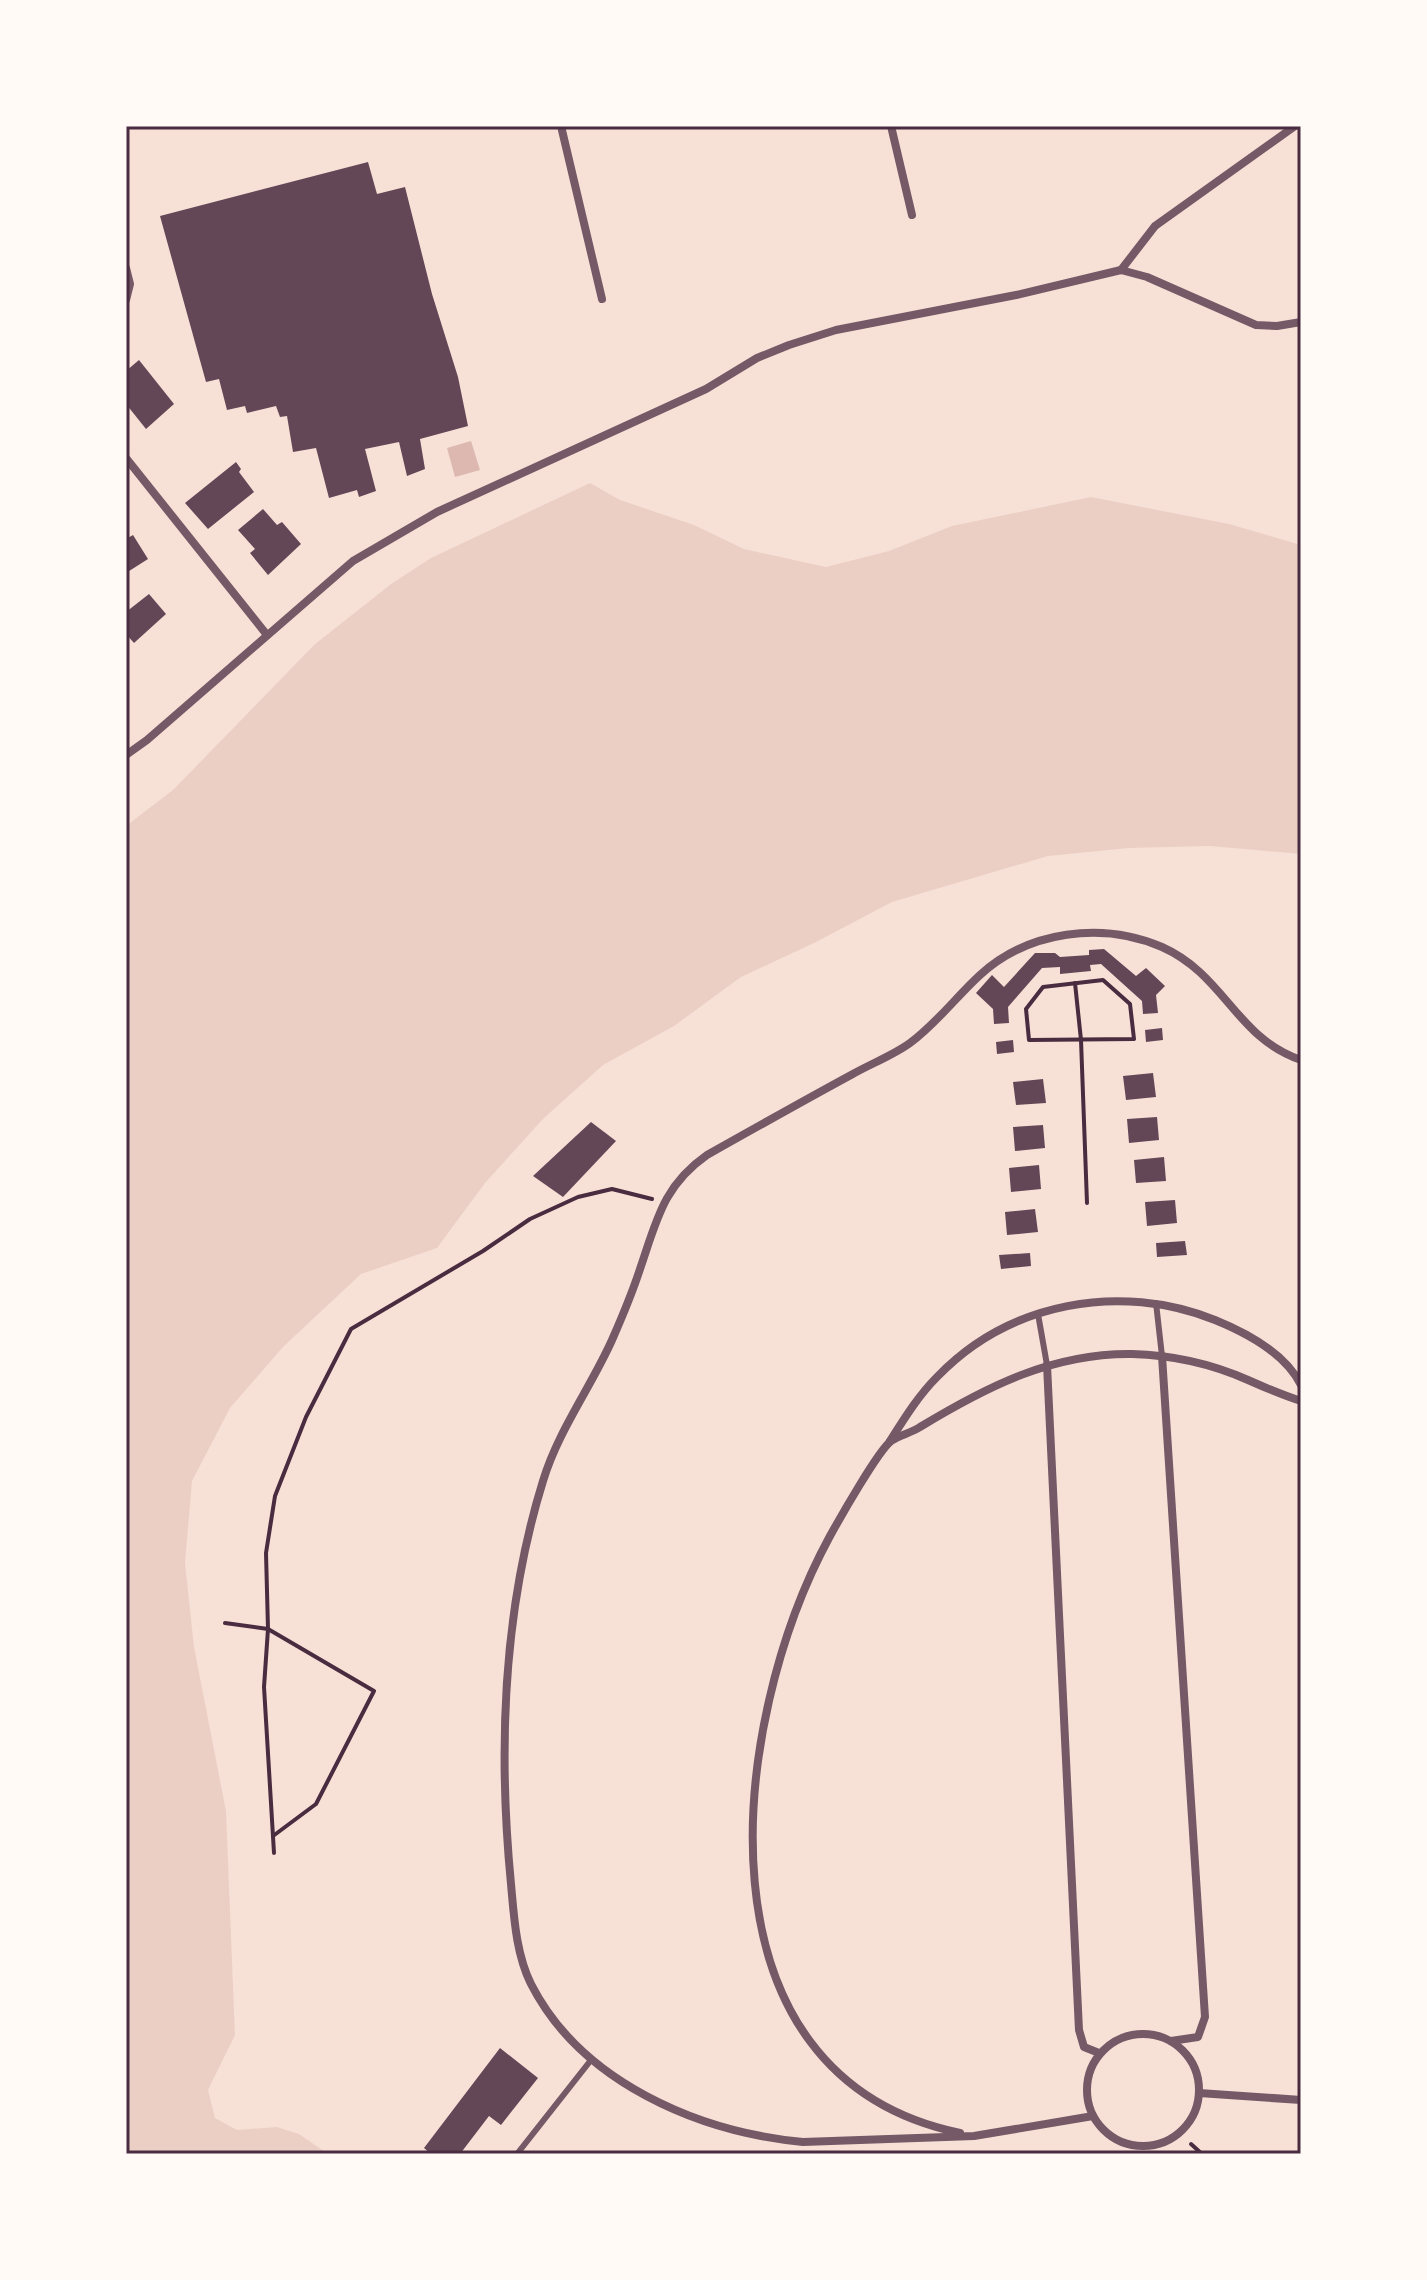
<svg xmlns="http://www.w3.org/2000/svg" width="1427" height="2280" font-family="Commissioner,sans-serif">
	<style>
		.green { fill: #ebcfc5 }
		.water { fill: #dcb8b0 }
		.building { fill: #644757 }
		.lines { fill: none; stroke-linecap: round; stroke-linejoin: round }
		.path { stroke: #4a2c40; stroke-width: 4 }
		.service { stroke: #755966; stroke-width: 6 }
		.minor { stroke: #755966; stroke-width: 8 }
		.neatline { fill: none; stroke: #4a2c40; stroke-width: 3 }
	</style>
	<rect width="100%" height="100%" fill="#f7e1d7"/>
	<path class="green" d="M590 483 620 500 694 525 744 549 826 567 889 551 952 526 1091 497 1229 524 1301 545V854L1210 846 1129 848 1048 856 892 902 816 942 741 977 674 1026 603 1065 543 1119 485 1183 437 1248 361 1274 283 1347 230 1408 192 1481 185 1563 194 1647 226 1811 235 2035 208 2090 215 2118 237 2130 277 2127 299 2134 328 2154H126V826L173 790 314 645 391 584 431 558Z"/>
	<path class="water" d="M471 441 480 470 455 477 447 448Z"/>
	<g class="building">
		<path d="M368 162 377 194 405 187 432 294 458 377 468 426 420 439 425 469 407 476 399 442 365 449 376 491 359 497 357 490 329 498 316 448 293 452 287 416 280 417 276 406 247 413 245 406 227 410 219 379 206 382 160 216Z"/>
		<path d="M139 360 174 404 146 429 126 404V371Z"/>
		<path d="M236 462 241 469 239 472 254 492 208 529 185 503Z"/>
		<path d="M263 509 277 525 282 522 301 544 268 575 250 553 255 549 238 530Z"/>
		<path d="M133 535 148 559 126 573V539Z"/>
		<path d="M149 594 166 614 134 643 126 634V612Z"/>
		<path d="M1104 949 1136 976 1146 968 1165 986 1156 995 1158 1013 1143 1014 1142 1001 1101 964 1090 965 1091 971 1060 974V967L1042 968 1008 1007 1009 1023 994 1024 993 1009 976 993 992 975 1004 987 1035 953H1055L1060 957 1089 955V950Z"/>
		<path d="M1162 1028 1163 1040 1146 1042 1145 1030Z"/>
		<path d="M1013 1040 1014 1052 997 1054 996 1042Z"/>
		<path d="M1153 1073 1156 1097 1126 1100 1123 1076Z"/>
		<path d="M1043 1079 1046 1103 1016 1105 1013 1082Z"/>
		<path d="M1157 1117 1159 1140 1129 1143 1127 1119Z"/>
		<path d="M591 1122 616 1141 563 1197 533 1176Z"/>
		<path d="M1043 1125 1045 1148 1015 1151 1013 1127Z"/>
		<path d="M1164 1157 1166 1181 1136 1183 1134 1160Z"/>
		<path d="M1039 1165 1041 1189 1011 1192 1009 1168Z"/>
		<path d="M1175 1200 1177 1223 1147 1226 1145 1202Z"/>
		<path d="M1035 1209 1038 1232 1007 1235 1005 1212Z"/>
		<path d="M1185 1241 1187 1255 1157 1257 1156 1243Z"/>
		<path d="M1030 1253 1031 1266 1001 1269 999 1255Z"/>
		<path d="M500 2048 538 2078 501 2125 489 2116 460 2154H431L424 2148Z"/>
	</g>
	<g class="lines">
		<g class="path">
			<path d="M1103 980 1130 1004 1134 1039 1029 1040 1026 1009 1043 987Z"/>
			<path d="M1075 983 1081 1040 1087 1203"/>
			<path d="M225 1623 268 1629 374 1691 316 1804 273 1836"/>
			<path d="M274 1853 264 1687 268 1629 266 1553 275 1496 306 1417 351 1329 483 1251 530 1219 578 1197 612 1189 652 1199"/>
			<path d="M1191 2144 1202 2154"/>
		</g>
		<g class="service">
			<path d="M1156 1303 1162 1356"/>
			<path d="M1038 1314 1047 1365"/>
			<path d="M517 2154 591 2060"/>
		</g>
		<g class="minor">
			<path d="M561 126 602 299"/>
			<path d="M891 126 912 215"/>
			<path d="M126 268 130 284 126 300"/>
			<path d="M1121 270 1155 226 1295 126"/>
			<path d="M126 458 267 635"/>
			<path d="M126 755 147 740 353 561 437 512 706 389 757 358 789 345 836 330 1016 295 1121 270 1147 277 1256 325 1277 326 1301 322"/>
			<path d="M1162 1356 1205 2017 1198 2037 1171 2041"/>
			<path d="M1047 1365 1079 2030 1084 2047 1099 2053"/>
			<path d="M890 1441C904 1419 918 1396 937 1377 1009 1302 1120 1282 1215 1320 1247 1333 1285 1353 1301 1385"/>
			<circle cx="1143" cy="2090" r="56"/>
			<path d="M1199 2093 1301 2100"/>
			<path d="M1093 2116 974 2136 803 2142C698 2132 581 2082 531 1984 516 1954 514 1917 511 1884 498 1750 503 1610 543 1481 558 1431 591 1387 612 1340 623 1315 633 1291 641 1266 657 1219 664 1185 707 1155 755 1128 803 1101 851 1075 870 1064 892 1056 910 1043 936 1024 956 997 980 975 1028 931 1102 921 1162 947 1225 975 1236 1038 1301 1060"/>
			<path d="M960 2133C687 2076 729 1721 830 1536 840 1518 878 1451 891 1441 900 1435 911 1433 920 1427 986 1387 1052 1353 1132 1354 1171 1355 1212 1364 1248 1380 1266 1388 1282 1395 1301 1401"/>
		</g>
	</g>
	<rect width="1427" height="2280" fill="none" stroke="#fffaf5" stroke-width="256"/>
	<rect x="128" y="128" width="1171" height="2024" class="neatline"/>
</svg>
